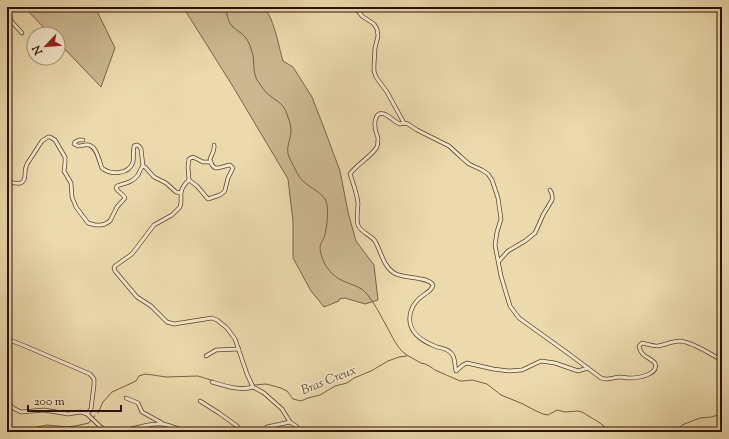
<svg xmlns="http://www.w3.org/2000/svg" width="729" height="439" font-family="'Sorts Mill Goudy',serif">
	<style>
		.green { fill: #cbb790; stroke: #7a6348 }
		.lines { fill: none; stroke-linecap: round; stroke-linejoin: round }
		.stream { stroke: #775f44; stroke-width: 1 }
		.minor-casing { stroke: #5a422b; stroke-width: 4.5 }
		.minor { stroke: #f3e7ca; stroke-width: 3 }
		.labels { text-anchor: middle; stroke-width: 3.5; stroke-linejoin: round; paint-order: stroke }
		.water-label { font-size: 13px; font-style: italic; fill: #644b33; stroke: #f3e7ca }
	</style>
	<rect width="100%" height="100%" fill="#ecdaad"/>
	<filter id="stains"><feTurbulence type="fractalNoise" baseFrequency=".005" numOctaves="4"/><feColorMatrix values="0 0 0 0 .2 0 0 0 0 .09 0 0 0 0 .02 0 0 0 .5 -.17"/></filter>
	<radialGradient id="worn" r=".72"><stop offset=".6" stop-color="#630" stop-opacity="0"/><stop offset="1" stop-color="#630" stop-opacity=".3"/></radialGradient>
	<g class="green">
		<path d="M24 7H95L115 48 101 87 58 42V34H50Z"/>
		<path d="M183 7H263C273 14 279 48 283 61L293 67 312 97 324 128 340 171 348 212 356 241 374 265 378 300 365 304 345 298 339 299V301L324 307 311 291 293 258V221L288 179 232 85Z"/>
	</g>
	<g class="lines">
		<g class="stream">
			<path d="M224 7C228 13 227 21 232 26 236 30 242 33 246 38 248 41 250 45 251 49 256 60 251 73 259 83 262 87 265 92 269 95 280 104 283 102 288 117 290 121 291 127 291 132 290 143 284 149 291 161 295 168 297 175 303 181 310 188 322 192 326 201 329 208 327 227 325 234 323 243 318 243 321 254 324 266 332 276 343 281 352 285 360 286 367 294 375 304 381 316 387 327 392 336 396 346 404 353 408 356 414 359 419 362 421 364 425 363 427 365 430 366 432 368 435 370 443 374 452 377 460 381H463L472 380 487 384 501 395 523 404 534 410 543 414 548 415 557 410 565 412 578 411 582 412 600 423 611 432"/>
			<path d="M254 385 266 384 281 388 287 391 293 399 301 401 308 398 320 395 335 386 347 383 354 378 371 371 388 361 399 357 407 356"/>
			<path d="M237 387H246"/>
			<path d="M98 413 103 402 112 392 136 381 139 376 145 374 153 375 166 377 198 376 214 381"/>
			<path d="M24 432 37 427 47 425 67 427 75 426 89 423 92 418 95 416"/>
			<path d="M676 432 682 425 687 423 700 418 711 417 722 414"/>
		</g>
		<g class="minor-casing">
			<g id="minor">
				<path d="M355 7 362 16 374 24 377 29 378 36 375 48 374 65V71L376 77 387 92 404 123 408 124 417 130 449 146 461 157 469 164 482 170 488 174 492 180 498 198 501 219 497 232 495 245 501 276 510 306 519 318 569 354 601 378C608 381 613 377 620 377 623 377 626 378 629 378 638 378 659 375 655 363 648 356 641 357 639 346L642 343C647 344 652 346 658 346 665 345 672 341 680 341 692 342 707 352 718 358H722"/>
				<path d="M7 11 12 22 22 33"/>
				<path d="M7 57 8 60 7 64"/>
				<path d="M404 123 400 124C394 122 390 116 384 114 374 111 374 125 376 132 377 136 377 134 378 138 378 141 378 144 377 147 371 157 357 164 350 174 353 183 357 193 358 203 358 210 356 218 358 225 360 232 371 235 375 241 381 251 383 266 394 273 403 279 428 276 433 285 432 290 429 291 425 294 419 298 413 304 411 311 405 331 421 341 437 347 442 348 448 349 451 353 456 357 454 365 456 371L463 365 467 363 493 369 509 371 522 370 541 361 555 363 578 371 588 368"/>
				<path d="M83 140H79L75 142 74 144 78 146C82 146 85 144 89 145 97 147 99 161 102 168 110 175 129 175 133 162 134 157 133 152 134 146L137 145 139 146 141 149 143 166"/>
				<path d="M189 180 185 184 182 189 181 193V202L180 207 172 215 154 225 132 254 115 266 114 268 115 271 137 297 151 306 167 322 174 324 212 318 217 320 227 328 235 339 247 374 253 387 264 393 282 409 290 422"/>
				<path d="M189 180 197 186 208 199 220 195 224 192 225 190 228 178 233 168 230 165C221 166 213 174 210 159 212 154 215 150 214 145"/>
				<path d="M189 180 188 167 189 159 193 157 203 162H211"/>
				<path d="M7 182C16 183 25 187 25 174 25 170 25 168 27 164L42 141 48 137H50L55 140 65 157V163L64 171 71 183 72 197 76 207 88 223 95 225H101L105 224 110 221 117 207 125 198C123 193 118 193 116 188L117 186C125 183 132 183 138 175 140 171 140 169 143 166L145 167 154 177 166 183 176 192 181 193"/>
				<path d="M499 261 508 251 525 241 535 233 540 222 543 215 552 200C553 196 552 193 550 190"/>
				<path d="M7 339 25 346 90 374 94 379V385L91 409 87 414"/>
				<path d="M206 356 216 350 239 349"/>
				<path d="M212 382C225 386 240 391 253 387"/>
				<path d="M126 398 138 403 142 412 162 423"/>
				<path d="M7 401 13 408 21 412 44 410 68 414 81 412 87 414 104 430"/>
				<path d="M200 401 219 413 237 426 239 429 240 432"/>
				<path d="M104 430 116 432"/>
				<path d="M116 432C131 431 145 423 160 424 169 424 178 429 187 432"/>
				<path d="M263 432 267 427 290 422 296 426 301 432"/>
			</g>
		</g>
		<use href="#minor" class="minor"/>
	</g>
	<g class="labels">
		<g class="water-label">
			<text transform="translate(328 379) rotate(-22)" y="5">Bras Creux</text>
		</g>
	</g>
	<rect width="729" height="439" fill="none" stroke="#ecdaad" stroke-width="24"/>
	<rect x="8" y="8" width="713" height="423" fill="none" stroke="#2a0f00" stroke-width="2"/>
	<rect x="12" y="12" width="705" height="415" fill="none" stroke="#2a0f00"/>
	<g transform="translate(46 46) rotate(244)"><circle r="19" fill="#f3e7ca" stroke="#a39179"/>
	<path d="M0-3L7 15L0 10L-7 15Z" fill="#8f2418"/>
	<text y="-6" font-size="11" font-weight="bold" text-anchor="middle" fill="#2a0f00">N</text>
	</g>
	<path d="M28 405v6h93v-6" fill="none" stroke="#2a0f00" stroke-width="2"/>
	<text x="34" y="405" font-size="12" fill="#2a0f00" stroke="#f3e7ca" stroke-width="3" paint-order="stroke">200 m</text>
	<rect width="100%" height="100%" filter="url(#stains)"/>
	<rect width="100%" height="100%" fill="url(#worn)"/>
</svg>
